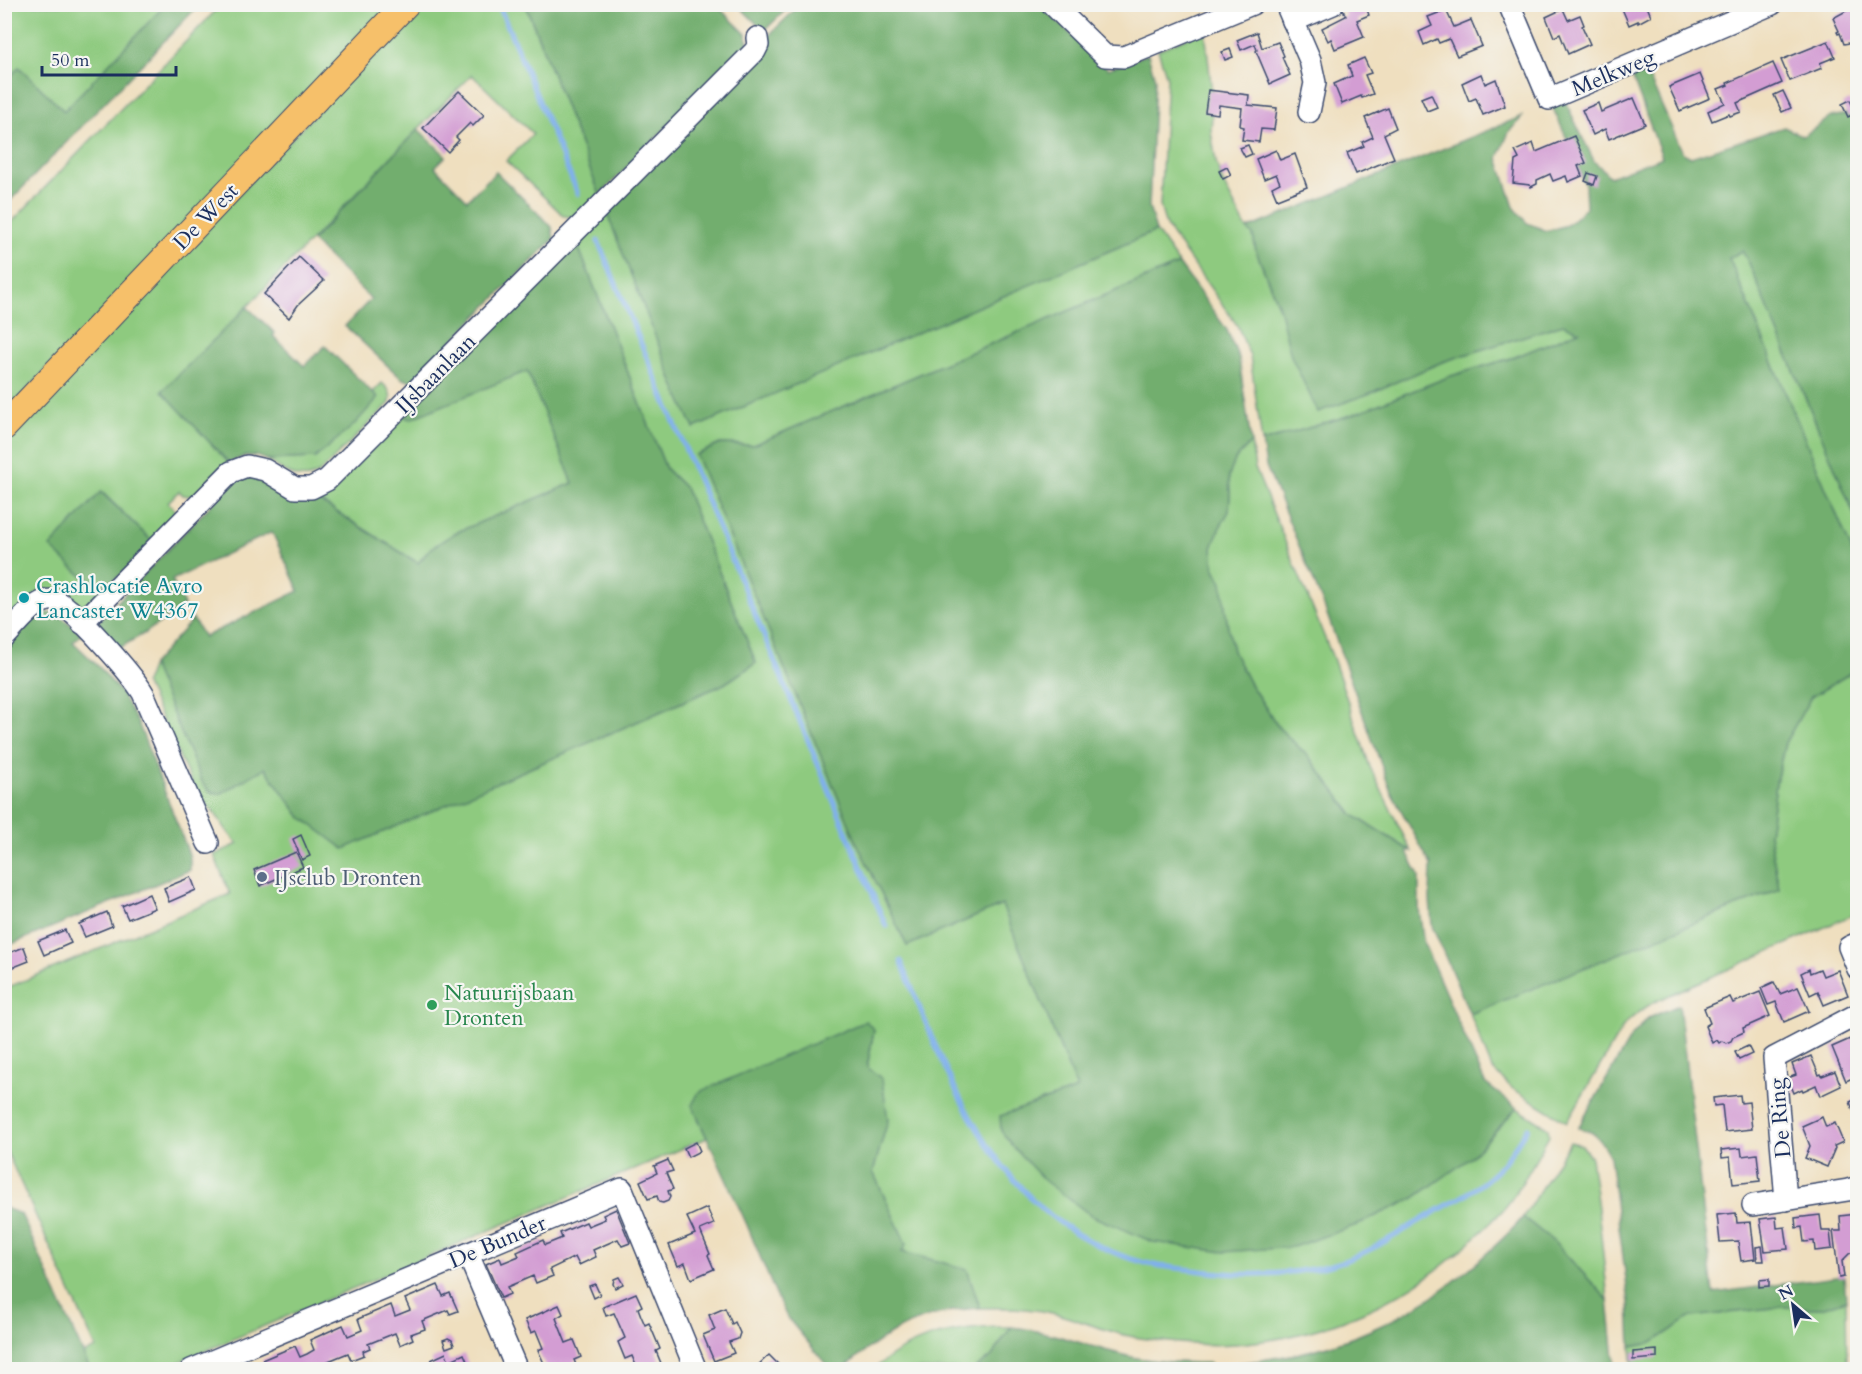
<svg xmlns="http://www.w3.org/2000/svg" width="1862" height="1374" font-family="Cardo,serif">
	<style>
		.green { fill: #8eca7f; stroke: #547c6e; stroke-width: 1.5 }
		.forest { fill: #72ae6e; stroke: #466e66; stroke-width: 1.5 }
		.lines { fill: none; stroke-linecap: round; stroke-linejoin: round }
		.stream { stroke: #80b0eb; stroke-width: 5 }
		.building { fill: #d39dd3 }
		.minor-casing { stroke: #3b496d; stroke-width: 24 }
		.major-casing { stroke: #3b496d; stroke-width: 28 }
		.minor { stroke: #fff; stroke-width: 21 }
		.major { stroke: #f6c06b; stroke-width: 26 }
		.culture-dot { fill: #0f9aa8; stroke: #f6f6f2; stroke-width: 2 }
		.service-dot { fill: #5c6f8a; stroke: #f6f6f2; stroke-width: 2 }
		.leisure-dot { fill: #2e9e5b; stroke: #f6f6f2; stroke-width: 2 }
		.labels { text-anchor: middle; stroke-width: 4.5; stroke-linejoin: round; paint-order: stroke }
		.street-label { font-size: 22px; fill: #1b2f5e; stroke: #f6f6f2 }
		.culture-label { font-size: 22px; fill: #0d838f; stroke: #f6f6f2; text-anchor: start }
		.service-label { font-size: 22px; fill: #4e5e75; stroke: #f6f6f2; text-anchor: start }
		.leisure-label { font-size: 22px; fill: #27864d; stroke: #f6f6f2; text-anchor: start }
	</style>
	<rect width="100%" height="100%" fill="#f6f6f2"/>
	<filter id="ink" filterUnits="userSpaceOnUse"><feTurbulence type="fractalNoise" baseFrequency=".0167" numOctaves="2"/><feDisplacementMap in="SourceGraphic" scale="12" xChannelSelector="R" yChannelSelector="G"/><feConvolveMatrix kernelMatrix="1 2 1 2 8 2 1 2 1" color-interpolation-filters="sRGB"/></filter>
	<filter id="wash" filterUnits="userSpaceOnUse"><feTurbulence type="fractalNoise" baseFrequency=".008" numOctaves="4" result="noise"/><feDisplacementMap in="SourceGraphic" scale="24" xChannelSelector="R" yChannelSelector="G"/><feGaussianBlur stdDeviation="1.35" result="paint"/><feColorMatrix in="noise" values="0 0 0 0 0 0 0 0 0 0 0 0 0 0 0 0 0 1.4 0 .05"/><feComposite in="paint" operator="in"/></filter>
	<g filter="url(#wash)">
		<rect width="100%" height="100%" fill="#efdfbf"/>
		<g class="green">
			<path d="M4 5H166L64 111 19 67 5 82Z"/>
			<path d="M221 5H397L5 413V229Z"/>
			<path d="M420 5H532L527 9 600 195C588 206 581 220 564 216L506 161 533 134 472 75 418 129 247 307 163 391 229 463 195 497 183 495 179 491 168 502 174 509 175 518 153 542 102 492 115 581C108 587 98 599 89 603 68 611 62 580 36 594L5 626V437Z"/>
			<path d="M1205 30 1213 102 1211 131 1216 162 1223 183 1247 229 1253 235 1256 251 1279 308 1368 394 1442 362 1563 324 1580 331 1515 357 1451 376 1351 415 1262 442 1250 356 1237 325 1166 226 1160 206 1167 78 1158 50Z"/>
			<path d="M606 210 678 394 694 428 1156 231 1179 264 753 445 720 444 696 455 857 843 907 946 1002 905 1077 1089 1001 1116 1354 1226 1414 1198 1470 1158 1517 1108 1548 1128 1549 1136C1536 1159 1523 1184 1507 1205 1497 1218 1483 1230 1471 1241 1408 1301 1322 1338 1235 1344 1204 1346 1170 1343 1140 1338 1110 1334 1082 1320 1052 1313 1029 1308 1004 1307 980 1308L967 1269 902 1252 906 1244 873 1172 888 1120 867 1068 874 1030 692 1105 707 1138 163 1369H90L83 1354 96 1348 5 1148 4 989 230 894 214 855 238 844C222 828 217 810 199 799L145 683 152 665 203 783 211 792 220 794 265 768 300 816 344 849 724 684 756 663 685 488 666 469 576 241Z"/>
			<path d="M1743 250 1749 263 1857 521V563L1729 258Z"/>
			<path d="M527 371 573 483 455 533 430 549 418 563 316 499 315 497 400 415 410 419Z"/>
			<path d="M382 383C389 389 392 393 390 403L319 473C299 485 285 471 267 460L315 458 378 397 373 392Z"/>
			<path d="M1251 442 1255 468 1333 658 1370 767 1411 851 1353 815 1309 757 1279 728 1250 684 1233 651 1227 622 1222 583 1214 567 1212 548 1219 529 1229 511 1230 494 1229 476 1235 459Z"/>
			<path d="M1857 669V913L1654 1002 1640 1011 1624 1025 1567 1122 1513 1089 1492 1069 1470 1014 1779 889 1769 834 1777 777 1785 743 1811 697Z"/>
			<path d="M1570 1142 1582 1145 1591 1158 1598 1208 1608 1300 1554 1242 1523 1217Z"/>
			<path d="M1846 1300 1847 1369H1717L1718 1365 1666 1369H1633L1631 1347 1652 1343 1691 1317 1782 1307 1821 1308Z"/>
			<path d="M998 1327H1011L992 1356 975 1369 873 1370C910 1337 950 1329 998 1327Z"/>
		</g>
		<g class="forest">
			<path d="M166 4 199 5 5 206V82L19 67 64 111Z"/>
			<path d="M532 4 716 5 746 34 748 44 600 195 527 8Z"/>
			<path d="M738 5H791L764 31Z"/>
			<path d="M800 5H1040L1108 69 1148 54 1155 79 1149 207 1156 231 694 428 678 394 606 211 766 38Z"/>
			<path d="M1644 66 1683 153 1691 157 1784 127 1803 136 1831 117 1857 112V521L1749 263 1742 251 1729 258 1857 563V669L1811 697 1785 743 1777 777 1769 834 1779 889 1470 1014 1432 926 1430 899 1431 865 1391 792 1324 606 1266 466 1262 442 1351 415 1451 376 1515 357 1579 331 1563 324 1442 362 1368 394 1318 412 1291 356 1279 307 1256 251 1253 235 1247 229 1523 116 1509 132 1498 158 1514 207 1527 223 1547 231 1567 225 1586 208 1585 185 1567 139 1551 104 1564 99 1594 161 1610 177 1662 157 1630 71Z"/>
			<path d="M418 129 446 156 435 167 467 200 496 172 552 227 554 239 413 380 409 381 401 378 345 326 371 299 312 241Z"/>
			<path d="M576 241 666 469 685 488 756 663 724 684 344 849 300 816 265 768 220 794 211 792 203 784 152 665 193 619 204 637 299 591 272 532 172 580 184 605 145 633 116 650 98 624 99 621 235 480 250 474 295 496 316 499 418 563 430 549 455 533 573 483 527 371 410 419 400 415Z"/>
			<path d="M1179 264 1227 330 1239 359 1251 442 1235 460 1229 476 1230 494 1229 511 1219 529 1212 548 1214 567 1222 583 1227 622 1233 651 1250 684 1279 728 1309 757 1353 815 1411 851 1407 852 1419 876V909L1424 944 1485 1083 1517 1108 1470 1158 1414 1198 1354 1226 1293 1247 1224 1252 1153 1242 1092 1216 1045 1181 1013 1147 1001 1131 1000 1116 1077 1089 1002 905 907 946 857 843 696 455 720 444 753 445Z"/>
			<path d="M247 307 275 333 273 336 304 366 325 346 378 398 354 425 315 458 267 460 256 456H245L229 463 162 391Z"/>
			<path d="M101 492 153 542C139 557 112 595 90 581 77 574 61 556 50 547Z"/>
			<path d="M48 613 60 616 82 634 73 642 100 668 121 693 139 725 190 857V870L5 947V648L37 616Z"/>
			<path d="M1679 1005 1713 1293 1844 1276 1846 1300 1821 1308 1782 1307 1691 1317 1652 1343 1631 1347 1629 1303 1610 1157C1601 1141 1597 1131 1578 1128L1631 1037 1648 1018Z"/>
			<path d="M866 1021 874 1030 867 1067 882 1079 888 1120 873 1172 906 1244 902 1252 967 1269 980 1308C921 1311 886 1332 843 1369H830L787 1317 776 1295 747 1225 692 1105 699 1092Z"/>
			<path d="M5 1208 21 1214 90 1369H5Z"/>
			<path d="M1523 1217 1554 1242 1608 1300 1615 1369H1231L1230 1364C1243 1364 1255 1361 1267 1359 1350 1348 1427 1310 1487 1253 1499 1242 1513 1230 1523 1217Z"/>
			<path d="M1011 1327C1053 1331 1091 1348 1132 1357 1157 1362 1185 1363 1210 1363L1211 1369H975L992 1356Z"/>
		</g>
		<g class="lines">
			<g class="stream">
				<path d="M500 8 578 194"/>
				<path d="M598 241 886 926"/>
				<path d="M901 961C936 1047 965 1133 1033 1200 1067 1233 1114 1258 1160 1266 1174 1268 1187 1269 1201 1271 1244 1276 1288 1276 1331 1265 1365 1256 1397 1234 1428 1216 1452 1202 1480 1189 1499 1168 1510 1156 1518 1141 1528 1128"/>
			</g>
		</g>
		<g id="blocks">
			<g class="building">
				<path d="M1350 4H1365L1369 15 1357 20 1364 37 1335 49 1331 39 1328 41 1322 28 1346 16 1342 8Z"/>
				<path d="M1620 4H1646L1651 16 1638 23V21L1629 25Z"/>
				<path d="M1857 5V38L1855 42 1844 44 1840 33 1838 34 1837 32 1839 31 1833 18Z"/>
				<path d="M1563 9 1568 20 1580 15 1584 25 1582 26 1590 44 1568 54 1560 34 1554 37 1546 17Z"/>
				<path d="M1446 10 1454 27 1471 20 1482 46 1457 56 1449 39 1439 43 1437 39 1424 45 1419 32 1432 26 1428 17Z"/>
				<path d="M1257 32 1262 48 1278 42 1284 56 1282 57 1290 75 1270 84 1256 51 1257 50 1255 44 1241 50 1237 40Z"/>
				<path d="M1828 41 1835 57 1820 63 1822 68 1790 81 1781 60Z"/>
				<path d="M1230 49 1233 57 1225 60 1222 52Z"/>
				<path d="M1364 58 1371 73 1365 75 1373 94 1362 98 1361 96 1342 104 1334 84 1352 76 1348 65Z"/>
				<path d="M1773 63 1782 83 1737 103 1741 112 1730 116 1729 114 1712 121 1708 111 1725 103 1718 89 1728 85 1727 83Z"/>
				<path d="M1481 74 1485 84 1496 79 1505 106 1483 115 1476 98 1469 101 1462 83Z"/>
				<path d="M1700 74 1710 98 1680 111 1669 87Z"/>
				<path d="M1208 90 1249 95 1248 105 1277 108 1274 130 1261 129 1259 142 1242 140 1244 127 1240 126 1242 108 1219 105 1218 114 1205 112Z"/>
				<path d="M459 91 484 115 473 126 470 123 456 137 459 140 448 152 423 128Z"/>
				<path d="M1783 91 1791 108 1782 112 1774 95Z"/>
				<path d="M1431 94 1437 107 1427 111 1421 98Z"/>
				<path d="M1634 98 1645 124 1609 139 1605 129 1593 135 1582 110 1598 103 1601 112Z"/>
				<path d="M1850 100 1856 113 1848 117 1842 104Z"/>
				<path d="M1388 108 1396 128 1384 134 1394 158 1356 174 1347 153 1364 146 1362 142 1373 137 1365 118Z"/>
				<path d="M1574 136 1586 163 1578 166 1582 176 1568 182 1566 176 1553 181 1550 174 1537 180V184L1531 187 1530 185 1513 183 1515 161 1519 159 1515 151 1533 143 1536 152Z"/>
				<path d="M1248 145 1252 154 1245 157 1240 148Z"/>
				<path d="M1276 150 1280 160 1295 154 1307 187 1277 199 1272 187 1280 183 1276 174 1264 179 1256 159Z"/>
				<path d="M1227 167 1231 175 1223 179 1219 171Z"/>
				<path d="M1588 173 1597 176 1594 185 1585 181Z"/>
				<path d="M299 257 324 281 298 305 289 318 264 294Z"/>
				<path d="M301 835 310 856 302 860 293 839Z"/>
				<path d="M296 852 303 867 260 886 254 870Z"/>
				<path d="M191 877 196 890 169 902 164 888Z"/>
				<path d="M149 894 155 908 128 919 122 906Z"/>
				<path d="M107 912 112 926 85 937 79 924Z"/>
				<path d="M65 930 71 943 44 955 38 941Z"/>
				<path d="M24 947 29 961 4 971V955Z"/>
				<path d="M1809 969 1810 973 1820 969 1823 976 1838 970 1848 995 1824 1005 1818 991 1810 995 1801 973Z"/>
				<path d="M1774 982 1780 994 1798 987 1809 1011 1784 1022 1776 1002 1768 1005 1761 988Z"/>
				<path d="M1760 992 1770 1016 1743 1028 1744 1032 1733 1037 1731 1041 1726 1043 1722 1041 1719 1043 1717 1040 1712 1043 1705 1026 1710 1023 1704 1008 1730 997 1733 1003Z"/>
				<path d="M1857 1036V1076L1846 1081 1832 1047Z"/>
				<path d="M1748 1046 1752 1054 1739 1060 1735 1052Z"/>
				<path d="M1811 1056 1819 1075 1821 1074 1822 1076 1835 1071 1841 1086 1820 1096 1816 1085 1803 1091 1802 1089 1794 1093 1788 1078 1796 1075 1792 1064Z"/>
				<path d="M1740 1095 1741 1103 1749 1102 1752 1129 1725 1132 1722 1105 1714 1106 1713 1098Z"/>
				<path d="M1857 1099V1120L1850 1102Z"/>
				<path d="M1822 1117 1826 1127 1835 1123 1843 1142 1834 1146 1835 1148 1827 1167 1805 1158 1810 1146 1802 1126Z"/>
				<path d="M696 1142 700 1151 688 1157 684 1148Z"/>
				<path d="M1741 1148 1742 1156 1757 1154 1760 1181 1733 1184 1730 1157 1722 1158 1721 1150Z"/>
				<path d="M668 1160 673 1171 666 1173 673 1189 668 1191 670 1197 668 1201 663 1203 659 1202 657 1196 648 1199 640 1181 657 1173 654 1166Z"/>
				<path d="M707 1208 714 1224 700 1230 710 1254 708 1255 714 1269 691 1279 685 1263 678 1266 669 1245 695 1234 687 1217Z"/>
				<path d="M616 1209 630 1243 622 1246 618 1239 593 1250 596 1257 579 1265 575 1257 550 1269 553 1276 536 1283 533 1276 507 1287 510 1294 501 1298 486 1264 500 1258 502 1263 519 1256 517 1252 543 1240 545 1245 562 1238 560 1233 586 1222 588 1226 605 1219 603 1215Z"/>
				<path d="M1736 1213 1737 1223 1751 1222 1755 1259 1741 1261 1738 1241 1720 1242 1717 1215Z"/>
				<path d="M1857 1214V1252L1850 1253 1842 1261 1844 1277 1839 1278 1833 1231H1841L1840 1216Z"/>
				<path d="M1820 1215 1822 1231H1830L1832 1249 1815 1251 1814 1241 1804 1242 1802 1227 1796 1228 1795 1218Z"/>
				<path d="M1776 1217 1777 1228 1785 1227 1788 1249 1765 1251 1760 1219Z"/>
				<path d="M1762 1246 1764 1261H1757L1756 1247Z"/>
				<path d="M619 1277 623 1284 615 1288 613 1284 614 1279Z"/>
				<path d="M1769 1279V1286L1759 1287V1280Z"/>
				<path d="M595 1284 600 1295 594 1298 589 1286Z"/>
				<path d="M438 1285 443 1296 450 1293 458 1311 450 1314 448 1310 422 1321 425 1329 411 1334 413 1339 400 1345 395 1333 368 1344 370 1348 363 1351 364 1355 351 1360 348 1353 326 1362 330 1370H266L262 1360 295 1346 300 1357 307 1354 314 1350 310 1340 343 1325 348 1336 362 1330 358 1319 391 1305 395 1316 410 1310 405 1299Z"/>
				<path d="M636 1293 642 1306 638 1308 641 1316 645 1325 649 1323 660 1349 656 1351 663 1368 668 1366 669 1370H638L632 1356 625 1359 618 1342 625 1338 614 1313 606 1316 603 1307Z"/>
				<path d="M559 1305 563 1314 556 1318 566 1343 574 1340 581 1357 574 1360 578 1370H547L538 1350 543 1348 536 1331 531 1333 525 1320Z"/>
				<path d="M725 1308 732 1324 735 1322 740 1333 738 1339 729 1342 734 1353 714 1361 703 1335 715 1330 709 1315Z"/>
				<path d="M448 1338 452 1340 454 1345 446 1348 443 1340Z"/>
				<path d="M1657 1350V1358L1633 1360V1352Z"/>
				<path d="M446 1353 449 1361 464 1354 470 1368 465 1370H435L431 1360Z"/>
				<path d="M769 1355 781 1367 779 1370H756L755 1368Z"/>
			</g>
		</g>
	</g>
	<g filter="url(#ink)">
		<use href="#blocks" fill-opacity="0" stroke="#3b496d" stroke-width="1.5"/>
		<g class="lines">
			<g class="minor-casing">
				<g id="minor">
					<path d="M1052 4 1105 56 1124 57 1252 4"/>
					<path d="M1286 4 1310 60 1315 83 1309 112"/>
					<path d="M1509 4 1549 99 1772 4"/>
					<path d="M1293 21 1333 4"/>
					<path d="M82 623 231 472 247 466 265 470 295 488H311L327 480 755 51 758 45 757 38"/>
					<path d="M4 638C14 628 32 604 45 601 47 600 52 600 54 600 71 604 133 676 143 693L208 843"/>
					<path d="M1858 943 1849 947 1858 969"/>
					<path d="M1786 1200 1774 1058 1858 1014"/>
					<path d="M1753 1205 1848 1190 1858 1187"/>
					<path d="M468 1254 517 1370"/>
					<path d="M191 1370 622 1189 696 1370"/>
				</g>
			</g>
			<g class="major-casing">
				<path id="major" d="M4 427 406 4"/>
			</g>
			<use href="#minor" class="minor"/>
			<use href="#major" class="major"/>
		</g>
	</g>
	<circle class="culture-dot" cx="24" cy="598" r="6"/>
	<circle class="service-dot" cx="262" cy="877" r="6"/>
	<circle class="leisure-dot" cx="432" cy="1005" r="6"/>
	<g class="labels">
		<g class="street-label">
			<text transform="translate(1613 72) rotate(-23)" y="8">Melkweg</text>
			<text transform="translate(205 216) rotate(-46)" y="8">De West</text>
			<text transform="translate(435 373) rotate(-45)" y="8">IJsbaanlaan</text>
			<text transform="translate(1779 1118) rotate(-95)" y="8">De Ring</text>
			<text transform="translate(497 1241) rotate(-23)" y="8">De Bunder</text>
		</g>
		<g class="culture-label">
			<text x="36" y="593">Crashlocatie Avro<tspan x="36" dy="25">Lancaster W4367</tspan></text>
		</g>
		<g class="service-label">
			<text x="274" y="885">IJsclub Dronten</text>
		</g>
		<g class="leisure-label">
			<text x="444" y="1000">Natuurijsbaan<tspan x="444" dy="25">Dronten</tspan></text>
		</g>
	</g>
	<rect width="1862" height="1374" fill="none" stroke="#f6f6f2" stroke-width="24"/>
	<g transform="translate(1793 1305) rotate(331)" stroke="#f6f6f2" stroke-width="4.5" paint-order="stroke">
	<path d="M0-4.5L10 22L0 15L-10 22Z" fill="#1b2f5e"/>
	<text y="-9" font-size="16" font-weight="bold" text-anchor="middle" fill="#1b2f5e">N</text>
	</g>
	<path d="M42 66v9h134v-9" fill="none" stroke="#1b2f5e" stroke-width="3"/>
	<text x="51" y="66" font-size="18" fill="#1b2f5e" stroke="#f6f6f2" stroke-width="4.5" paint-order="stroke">50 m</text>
</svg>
